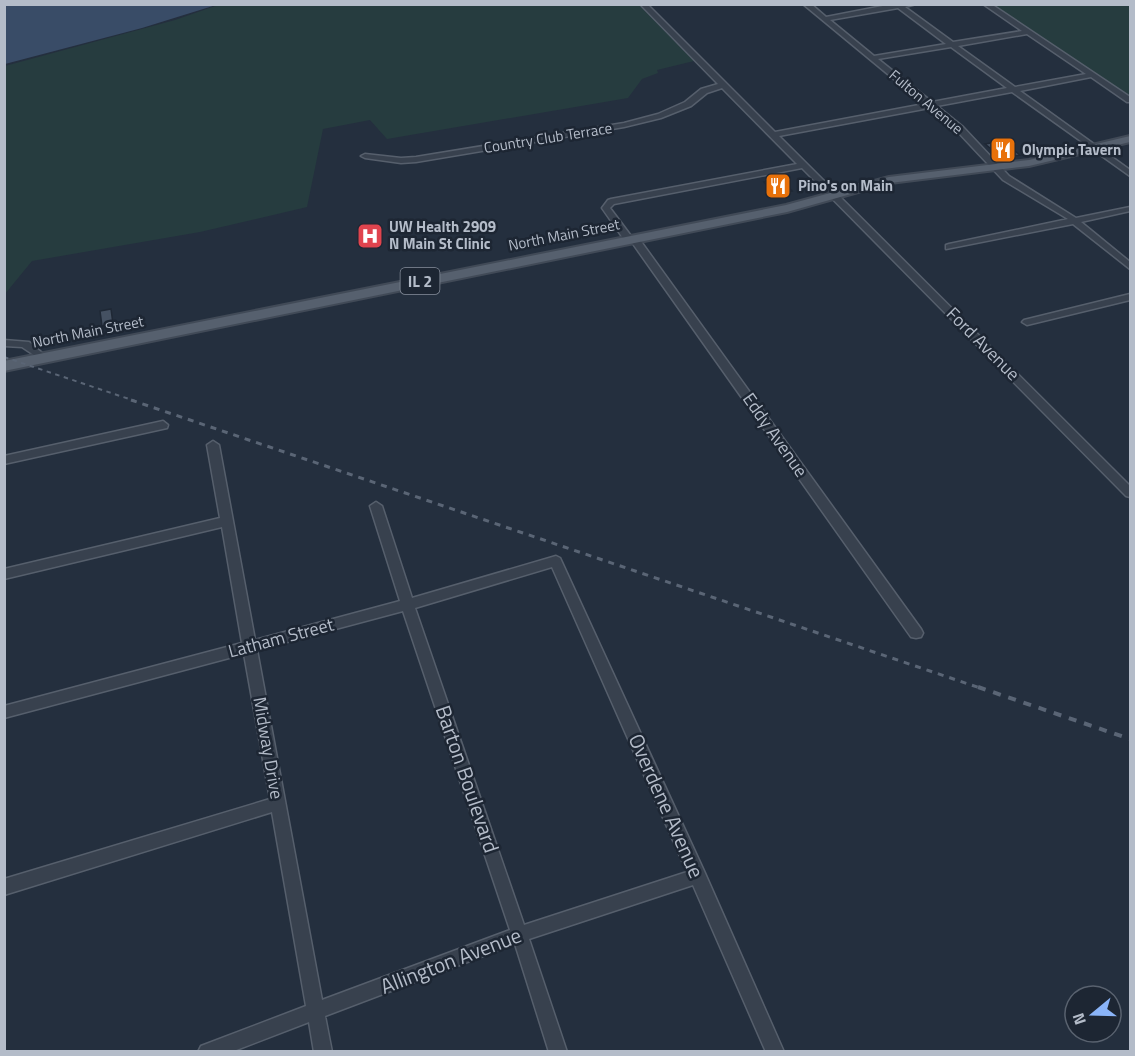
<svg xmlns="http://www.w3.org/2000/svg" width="1135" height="1056" font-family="'Titillium Web',sans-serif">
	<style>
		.green { fill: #263c3f }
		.water { fill: #394c67 }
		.building { fill: #455162; stroke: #1f2835; stroke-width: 1.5 }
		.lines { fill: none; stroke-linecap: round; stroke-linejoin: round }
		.minor-casing { stroke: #565f6c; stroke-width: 3 }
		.major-casing { stroke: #414a57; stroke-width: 4 }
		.minor { fill: #38414e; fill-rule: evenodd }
		.major { fill: #56606e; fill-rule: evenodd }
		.rail-far2 { stroke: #5a6575; stroke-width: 2; stroke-dasharray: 4.5 4.5; stroke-linecap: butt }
		.rail-far1 { stroke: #5a6575; stroke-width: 3; stroke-dasharray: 6 6; stroke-linecap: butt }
		.rail { stroke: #5a6575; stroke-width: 4; stroke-dasharray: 8 8; stroke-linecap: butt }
		.labels { text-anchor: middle; stroke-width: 5; stroke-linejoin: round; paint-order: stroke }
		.far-street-label { font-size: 15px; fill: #b4bcc9; stroke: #1d2633 }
		.far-poi-label { font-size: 15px; font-weight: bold; fill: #b4bcc9; stroke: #1d2633; text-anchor: start }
		.shield { fill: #1d2633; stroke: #878f9c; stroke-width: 1.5 }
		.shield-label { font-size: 16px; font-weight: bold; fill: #b4bcc9 }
		.street-label { font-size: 18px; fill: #b4bcc9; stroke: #1d2633 }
		.near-street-label { font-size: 21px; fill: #b4bcc9; stroke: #1d2633 }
	</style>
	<rect width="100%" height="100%" fill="#242f3e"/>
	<g class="green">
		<path d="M221 4 639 5 694 61 657 70 658 73 642 79 628 98 387 139 370 120 323 129 307 207 200 232 32 261 5 294V66L175 20Z"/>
		<path d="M991 5H1130V96Z"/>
	</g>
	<path class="water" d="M5 4H216V5L142 28 5 64Z"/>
	<g class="building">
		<path d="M1002 141 1020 155 1003 158 985 144Z"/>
		<path d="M781 179 792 191 775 194 764 182Z"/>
		<path d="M111 309 113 324 102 326 100 311Z"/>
	</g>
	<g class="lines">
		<g class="minor-casing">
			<g id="minor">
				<path d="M640 4H647L775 132 924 104 803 4H811L826 17 893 4H916L905 7 953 42 1022 31 983 4H991L1130 97V102H1127L1091 77 1020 91 1130 170V176L1012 92 937 106 963 127 1009 176 1076 218 1130 207V211L1081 222 1130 262V269L1073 224 946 249V245L949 244 1068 219 1003 180 957 131 929 108 779 136 1130 486V497L1126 496 802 168 614 204 610 208 631 236H637L921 629 923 633 921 637 916 638 911 637 631 241H625L602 208 608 200 611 199 797 164 722 88 707 93 691 106 661 118 624 127 416 162 401 163 365 158 361 156 365 154 401 158 416 157 624 123 658 114 685 102 701 89 718 84ZM898 8 946 44 874 56 830 20ZM1027 34 1086 74 1015 87 958 46ZM951 47 1007 88 932 102 878 59Z"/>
				<path d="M1130 294V300L1027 325 1022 322 1024 320Z"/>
				<path d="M4 340 29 342 48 358 43 361 22 347 4 346Z"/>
				<path d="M163 421 168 425 167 428 4 464V456Z"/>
				<path d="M213 441 219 445 255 640 400 601 370 506 376 502 382 506 412 598 556 556 560 558 704 871 784 1052H766L693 885 529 939 567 1052H549L515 944 325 1016 332 1052H314L309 1022 231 1052H198L201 1046 306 1006 272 812 4 895V879L270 799 244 654 4 718V706L242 643 222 527 4 579V569L220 518 207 445ZM552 567 687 872 524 925 415 608ZM403 611 510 930 322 1000 257 650Z"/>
			</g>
		</g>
		<g class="major-casing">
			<path id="major" d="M1130 136V142L1029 166 890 183 787 212 4 371V361L786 205 889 177 1029 160Z"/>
		</g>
		<use href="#minor" class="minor"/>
		<use href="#major" class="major"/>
		<path class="rail-far2" d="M4 357 135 401"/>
		<path class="rail-far1" d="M131 400 983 689"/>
		<path class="rail" d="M978 687 1130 739"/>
	</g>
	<defs>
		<g id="restaurant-square" transform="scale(1.35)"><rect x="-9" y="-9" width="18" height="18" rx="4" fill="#e8710a" stroke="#1d2633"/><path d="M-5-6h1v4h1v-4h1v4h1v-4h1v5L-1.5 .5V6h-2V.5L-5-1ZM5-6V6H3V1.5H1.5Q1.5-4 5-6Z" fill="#fff"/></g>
		<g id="hospital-square" transform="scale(1.35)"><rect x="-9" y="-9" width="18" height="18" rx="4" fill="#e0444e" stroke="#1d2633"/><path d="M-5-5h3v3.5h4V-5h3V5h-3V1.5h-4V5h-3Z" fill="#fff"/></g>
	</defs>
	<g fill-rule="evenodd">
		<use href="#restaurant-square" x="1003" y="150"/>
		<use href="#restaurant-square" x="778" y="186"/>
		<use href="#hospital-square" x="370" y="236"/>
	</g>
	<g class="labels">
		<g class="far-street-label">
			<text transform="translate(926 102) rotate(40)" y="5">Fulton Avenue</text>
			<text transform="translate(548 138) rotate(-9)" y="5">Country Club Terrace</text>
			<text transform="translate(564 235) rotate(-11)" y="5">North Main Street</text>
			<text transform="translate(88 332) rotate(-11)" y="5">North Main Street</text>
		</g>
		<g class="far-poi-label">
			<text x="1022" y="155">Olympic Tavern</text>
			<text x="798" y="191">Pino's on Main</text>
			<text x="389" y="232">UW Health 2909<tspan x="389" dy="17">N Main St Clinic</tspan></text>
		</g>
		<rect class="shield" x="400.5" y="268" width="39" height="26" rx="4.5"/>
		<g class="shield-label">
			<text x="420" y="287">IL 2</text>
		</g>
		<g class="street-label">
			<text transform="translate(983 344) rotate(45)" y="6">Ford Avenue</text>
			<text transform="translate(775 435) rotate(55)" y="6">Eddy Avenue</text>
			<text transform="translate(281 638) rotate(-15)" y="6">Latham Street</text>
			<text transform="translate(268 748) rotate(80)" y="6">Midway Drive</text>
		</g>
		<g class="near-street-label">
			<text transform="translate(467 779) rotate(71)" y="7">Barton Boulevard</text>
			<text transform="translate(666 806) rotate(66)" y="7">Overdene Avenue</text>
			<text transform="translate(451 961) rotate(-21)" y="7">Allington Avenue</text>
		</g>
	</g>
	<rect width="1135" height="1056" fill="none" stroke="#b4bcc9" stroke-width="12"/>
	<g transform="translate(1093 1014) rotate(251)"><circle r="28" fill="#1d2633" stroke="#59626f" stroke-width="1.5"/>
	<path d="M0-4.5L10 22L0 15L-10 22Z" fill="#8ab4f8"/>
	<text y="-9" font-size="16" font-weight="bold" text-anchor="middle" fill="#b4bcc9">N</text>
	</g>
</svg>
